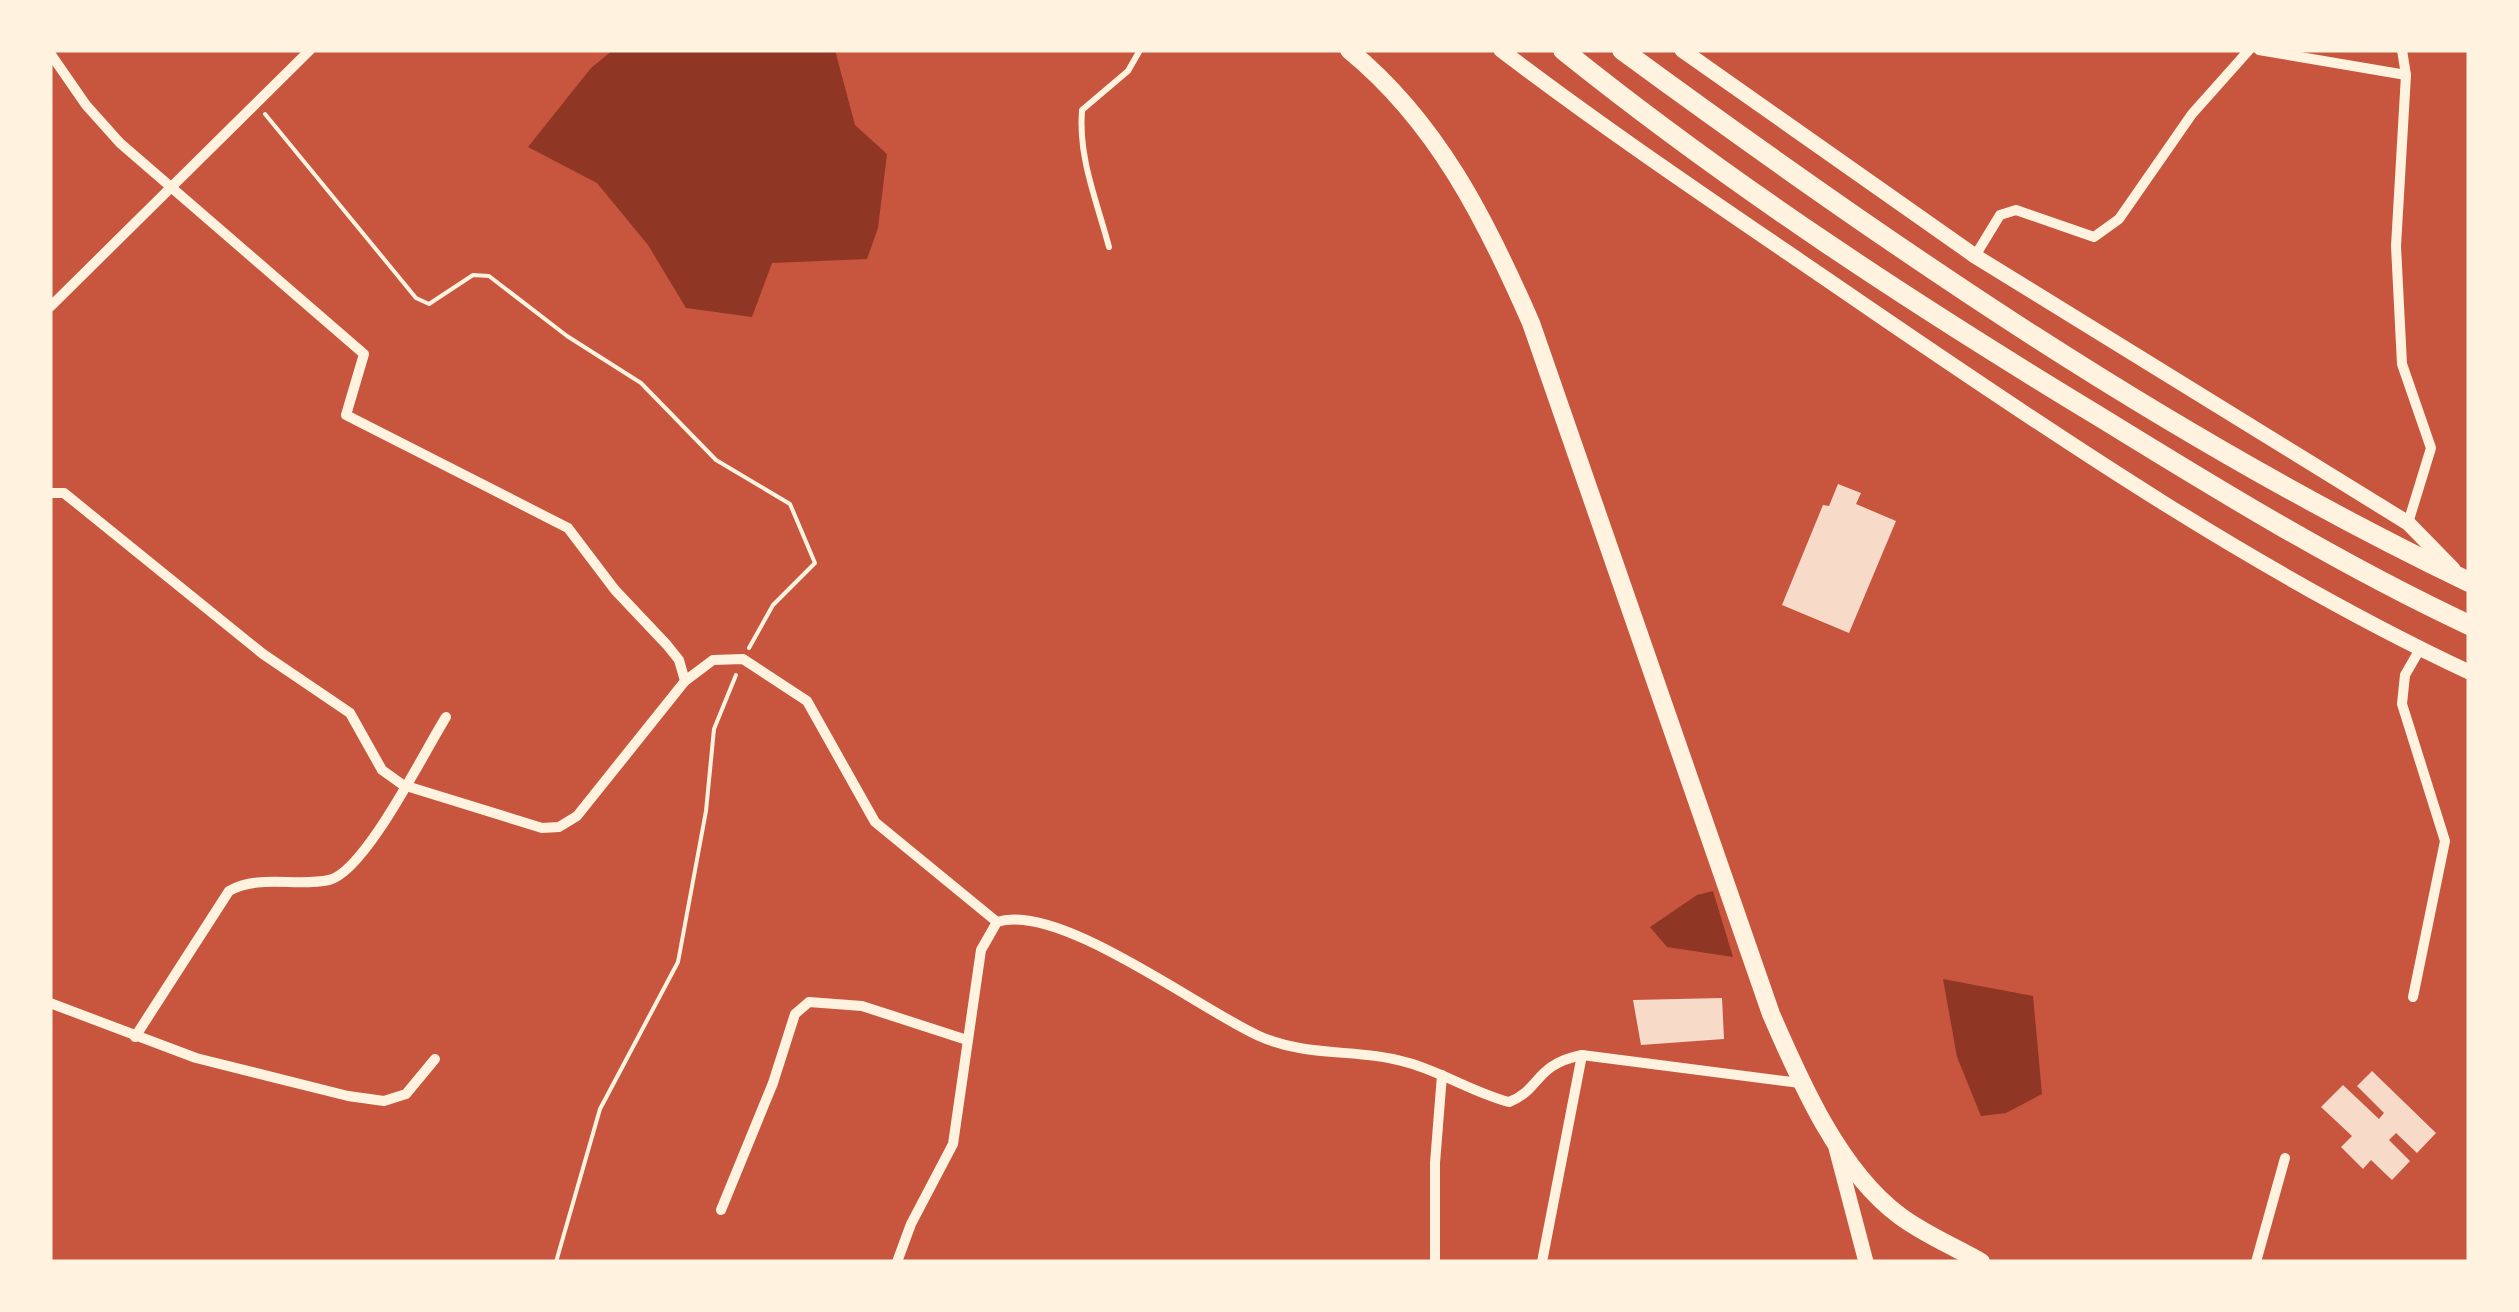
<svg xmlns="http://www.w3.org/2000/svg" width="2519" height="1312" font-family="Quicksand,sans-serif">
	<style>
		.water { fill: #8f3625 }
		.building { fill: #f7dbc8 }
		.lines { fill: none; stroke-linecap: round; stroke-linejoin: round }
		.path { stroke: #fff3e0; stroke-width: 4 }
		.service { stroke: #fff3e0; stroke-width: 6 }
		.minor { stroke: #fff3e0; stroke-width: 10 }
		.tertiary { stroke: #fff3e0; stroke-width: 15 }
		.secondary { stroke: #fff3e0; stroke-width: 18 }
		.trunk { stroke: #fff3e0; stroke-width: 20 }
	</style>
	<rect width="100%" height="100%" fill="#c8553d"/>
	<g class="water">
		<path d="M613 50H835L855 125 887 154 878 228 867 259 772 263 752 317 686 308 648 245 597 183 528 147 591 68Z"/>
		<path d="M1713 891 1733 957 1667 947 1650 927 1697 895Z"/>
		<path d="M1943 979 2033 996 2042 1094 2006 1113 1981 1116 1957 1057Z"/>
	</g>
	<g class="building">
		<path d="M1838 484 1861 493 1856 504 1896 521 1849 633 1782 605 1823 505 1829 506Z"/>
		<path d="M1722 998 1724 1039 1641 1045 1633 1000Z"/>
		<path d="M2372 1071 2436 1133 2417 1153 2396 1133 2389 1140 2410 1161 2392 1180 2371 1160 2363 1169 2341 1147 2352 1136 2321 1107 2343 1085 2379 1119 2384 1113 2357 1086Z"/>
	</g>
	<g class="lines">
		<g class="path">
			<path d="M265 114 416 298 429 304 473 275 489 276 567 336 641 383 716 460 790 504 815 563 773 605 749 648"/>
			<path d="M556 1262 600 1109 678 962 706 811 714 729 736 675"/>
		</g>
		<path class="service" d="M1109 247C1097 201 1078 158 1082 110L1128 71 1140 50"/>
		<g class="minor">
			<path d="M2259 50 2406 75"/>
			<path d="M2402 50 2406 75 2396 246 2402 364 2431 448 2408 523"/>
			<path d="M50 53 86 105 120 143 364 354 346 415 568 528 615 590 667 645 679 660 685 681 577 816 559 827 542 828 403 785 382 770 350 713 263 654 64 493H50"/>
			<path d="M1975 256 2000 215 2016 210 2094 237 2119 219 2192 114 2249 50"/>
			<path d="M50 307 310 50"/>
			<path d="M685 681 713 660 743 659 807 701 875 822 997 922"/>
			<path d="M2413 997 2445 841 2402 704 2405 675 2420 649"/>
			<path d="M50 1003 196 1058 348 1096 384 1101 406 1094 435 1059"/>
			<path d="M135 1037 229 891C258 874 297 887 329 880 365 872 424 752 446 717"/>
			<path d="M721 1210 773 1083 795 1014 809 1002 862 1006 967 1040"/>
			<path d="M897 1262 911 1224 953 1144 981 950 997 922C1059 902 1199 1009 1259 1036 1308 1058 1360 1048 1409 1063 1444 1073 1474 1093 1509 1102 1542 1089 1533 1065 1582 1055L1800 1083"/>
			<path d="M1435 1262V1163L1442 1075"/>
			<path d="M1542 1262 1582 1055"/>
			<path d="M2256 1262 2285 1158"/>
		</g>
		<g class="tertiary">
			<path d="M1501 50C1622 142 1748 225 1873 311 2062 440 2262 575 2469 672"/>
			<path d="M1682 50 1975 256 2408 523 2453 569"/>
			<path d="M1836 1148 1866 1262"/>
		</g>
		<path class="secondary" d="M1349 50C1437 122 1486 220 1531 323L1771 1014C1800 1081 1839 1171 1900 1216 1924 1234 1955 1247 1981 1262"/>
		<g class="trunk">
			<path d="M1563 50C1731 185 1915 305 2100 417 2220 491 2341 565 2469 625"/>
			<path d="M1622 50C1891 247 2167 437 2469 582"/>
		</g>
	</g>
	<rect width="2519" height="1312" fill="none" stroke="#fff3e0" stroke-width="105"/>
</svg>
